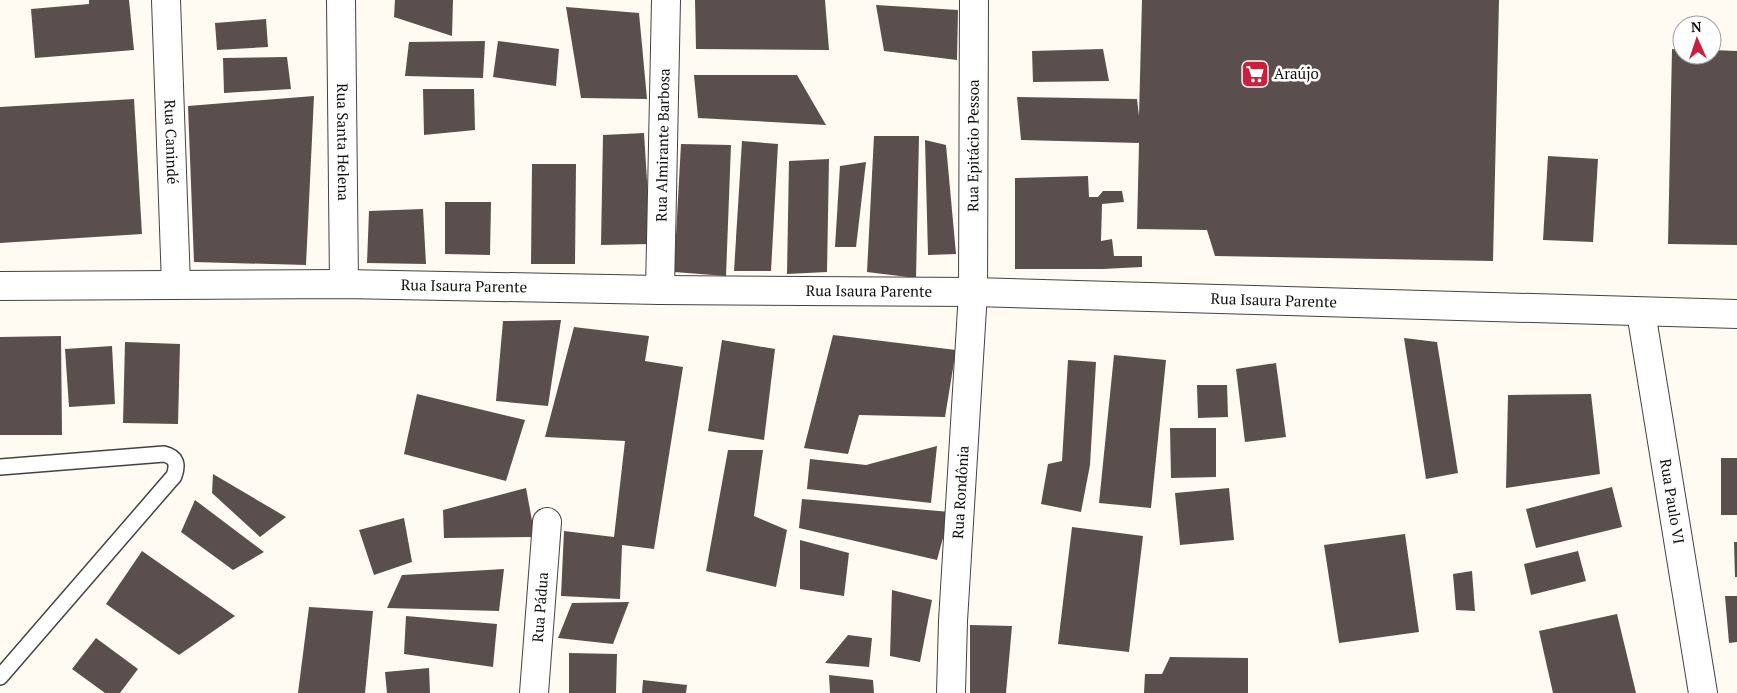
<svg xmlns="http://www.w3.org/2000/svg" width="1737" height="693" font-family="'PT Serif',serif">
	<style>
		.building { fill: #5a4f4c }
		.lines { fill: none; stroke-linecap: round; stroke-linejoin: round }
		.service-casing { stroke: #434343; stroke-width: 18 }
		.minor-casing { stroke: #434343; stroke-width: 30 }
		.tertiary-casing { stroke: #434343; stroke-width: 30 }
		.service { stroke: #fff; stroke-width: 15 }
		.minor { stroke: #fff; stroke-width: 28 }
		.tertiary { stroke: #fff; stroke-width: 28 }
		.labels { text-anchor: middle; stroke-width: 5; stroke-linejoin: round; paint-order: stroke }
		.poi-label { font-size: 15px; fill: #101010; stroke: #fff; text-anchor: start }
		.street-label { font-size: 15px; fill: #101010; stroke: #fff }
	</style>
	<rect width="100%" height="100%" fill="#fffbf3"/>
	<g class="building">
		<path d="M89 0H129L134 50 35 58 31 9 89 4Z"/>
		<path d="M395 0H453L452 36 394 17Z"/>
		<path d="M695 0H825L829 50 696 49Z"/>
		<path d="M1142 0H1499L1493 261 1215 256 1207 230 1137 229 1139 143 1021 140 1017 97 1137 99 1139 116Z"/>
		<path d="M876 5 958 10 957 60 884 51Z"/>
		<path d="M566 7 639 13 647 99 581 98Z"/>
		<path d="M266 19 268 47 217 50 215 23Z"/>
		<path d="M485 41 483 78 405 76 409 42Z"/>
		<path d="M498 41 559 49 556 86 493 77Z"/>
		<path d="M1103 49 1109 81 1033 82 1032 51Z"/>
		<path d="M1672 49 1682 50V55H1712V50L1737 51V245L1668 244Z"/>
		<path d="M287 57 291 89 224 93 223 58Z"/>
		<path d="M694 75H797L826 125 698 118Z"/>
		<path d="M423 89H474L475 130 424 135Z"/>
		<path d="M314 96 306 265 194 262 188 106Z"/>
		<path d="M134 99 142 234 0 243V107Z"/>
		<path d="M644 133 651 244 601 245 603 135Z"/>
		<path d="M874 136H919L916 278 867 272Z"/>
		<path d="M925 140 946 145 956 254 928 255Z"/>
		<path d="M742 141 778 144 771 271H734Z"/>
		<path d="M681 144 731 145 726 276 674 272Z"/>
		<path d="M1548 156 1598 159 1593 242 1543 240Z"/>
		<path d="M829 159 827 272 787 274 789 161Z"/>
		<path d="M866 162 856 247H835L840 166Z"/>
		<path d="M532 164H576L575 264H531Z"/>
		<path d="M1088 176 1089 197H1098L1103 191H1122L1124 202 1102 204 1101 241 1112 239 1114 256H1142V267L1103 269H1015V178Z"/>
		<path d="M445 202H491L490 255 445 254Z"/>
		<path d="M423 209 426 264 367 263 369 211Z"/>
		<path d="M561 320 548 406 496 401 503 321Z"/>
		<path d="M574 327 649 336 645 361 683 367 654 549 622 545 620 599 561 596 564 531 614 537 625 441 545 437Z"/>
		<path d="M833 335 956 350 945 417 859 415 848 454 804 448Z"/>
		<path d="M61 336 62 435H0V337Z"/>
		<path d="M1404 338 1437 342 1458 473 1426 479Z"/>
		<path d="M722 340 775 349 764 440 708 431Z"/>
		<path d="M125 342 180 344 178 424 123 423Z"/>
		<path d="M112 346 115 404 69 407 65 349Z"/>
		<path d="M1114 355 1166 360 1151 508 1099 503Z"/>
		<path d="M1068 360 1096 362 1090 465 1081 512 1041 504 1048 464 1062 461Z"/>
		<path d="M1276 363 1286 437 1245 442 1236 369Z"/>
		<path d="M1197 385H1227L1228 417 1198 418Z"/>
		<path d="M417 394 525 420 506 481 404 454Z"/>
		<path d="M1591 394 1600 474 1506 488 1508 395Z"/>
		<path d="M1170 428H1216V477L1171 478Z"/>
		<path d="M937 446 931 503 807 489 810 459 866 465Z"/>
		<path d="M728 450H763L754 516 787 530 776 587 706 571Z"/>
		<rect x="1721" y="458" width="16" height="57"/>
		<path d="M213 474 286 517 260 537 212 493Z"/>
		<path d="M1612 487 1622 527 1536 548 1526 509Z"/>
		<path d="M526 488 535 537 444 538 443 510Z"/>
		<path d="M1229 488 1234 540 1180 545 1175 493Z"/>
		<path d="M802 499 950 512 937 560 799 528Z"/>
		<path d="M195 500 264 552 233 570 181 532Z"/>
		<path d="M404 518 412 562 374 575 359 530Z"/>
		<path d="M1072 527 1143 536 1129 652 1058 644Z"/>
		<path d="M1405 534 1419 632 1339 643 1324 545Z"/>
		<path d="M800 540 849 553 844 596 800 589Z"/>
		<path d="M1734 542H1737V577H1735Z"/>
		<path d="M142 551 235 616 179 655 106 604Z"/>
		<path d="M1578 551 1586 581 1531 595 1524 564Z"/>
		<path d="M504 569 499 611 387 608 402 575Z"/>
		<path d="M1472 571 1475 611 1456 610 1453 574Z"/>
		<path d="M892 590 932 600 920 662 890 656Z"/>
		<path d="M1725 596H1737V642L1729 643Z"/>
		<path d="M629 602 613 644 558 638 572 603Z"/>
		<path d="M309 607 373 611 365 693H298Z"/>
		<path d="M1617 614 1636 693H1553L1539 631Z"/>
		<path d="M406 616 497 624 493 667 404 654Z"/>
		<path d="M970 625 1012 626 1006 693H970Z"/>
		<path d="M848 635 872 638 869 667 825 663Z"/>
		<path d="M96 638 138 669 120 693H105L72 669Z"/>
		<path d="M569 653 617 654 616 693H569Z"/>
		<path d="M1170 657 1248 658V693H1144L1145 674H1162Z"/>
		<path d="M429 668 430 693H387L385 672Z"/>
		<path d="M829 675 873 680 874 693H830Z"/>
		<path d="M643 680 687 685 686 693H642Z"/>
	</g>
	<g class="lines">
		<g class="service-casing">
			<path id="service" d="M0 467 164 454C177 457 178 465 174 476L0 677"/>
		</g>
		<g class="minor-casing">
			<g id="minor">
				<path id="s1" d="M166 0 176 285"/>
				<path id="s2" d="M341 0 344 284"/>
				<path id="s3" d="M660 290 666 0"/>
				<path id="s4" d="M1641 312 1703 693"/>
				<path id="s5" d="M534 693 547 522"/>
				<path id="s6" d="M951 693 953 621 973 292 974 0"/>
			</g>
		</g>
		<g class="tertiary-casing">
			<g id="tertiary">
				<path id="s7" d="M0 286 344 284 660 290 973 292 1737 314"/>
			</g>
		</g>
		<use href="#service" class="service"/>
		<use href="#minor" class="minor"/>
		<use href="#tertiary" class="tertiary"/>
	</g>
	<defs>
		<g id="supermarket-square" transform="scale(1.4375)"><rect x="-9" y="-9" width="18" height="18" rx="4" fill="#ca1f3d" stroke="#fff"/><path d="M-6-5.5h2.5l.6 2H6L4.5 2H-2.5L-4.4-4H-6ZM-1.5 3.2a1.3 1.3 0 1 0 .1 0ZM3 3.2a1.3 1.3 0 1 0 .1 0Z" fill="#fff"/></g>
	</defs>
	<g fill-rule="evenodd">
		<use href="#supermarket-square" x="1255" y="74"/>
	</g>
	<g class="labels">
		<g class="poi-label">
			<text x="1274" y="79">Araújo</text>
		</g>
		<g class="street-label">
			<text dy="5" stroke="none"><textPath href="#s2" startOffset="142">Rua Santa Helena</textPath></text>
			<text dy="5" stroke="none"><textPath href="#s1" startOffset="142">Rua Canindé</textPath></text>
			<text dy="5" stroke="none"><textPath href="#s3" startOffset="145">Rua Almirante Barbosa</textPath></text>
			<text dy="5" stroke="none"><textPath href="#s6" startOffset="548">Rua Epitácio Pessoa</textPath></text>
			<text dy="5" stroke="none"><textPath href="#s7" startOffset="464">Rua Isaura Parente</textPath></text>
			<text dy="5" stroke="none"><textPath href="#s7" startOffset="869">Rua Isaura Parente</textPath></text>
			<text dy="5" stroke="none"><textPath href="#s7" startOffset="1274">Rua Isaura Parente</textPath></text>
			<text dy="5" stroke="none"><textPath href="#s6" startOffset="201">Rua Rondônia</textPath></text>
			<text dy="5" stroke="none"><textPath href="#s4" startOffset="192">Rua Paulo VI</textPath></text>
			<text dy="5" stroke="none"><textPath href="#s5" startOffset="86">Rua Pádua</textPath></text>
		</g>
	</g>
	<g transform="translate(1697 40) rotate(357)"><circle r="24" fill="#ffffff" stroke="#9f9f9f"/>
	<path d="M0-4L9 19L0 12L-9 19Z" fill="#ca1f3d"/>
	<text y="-8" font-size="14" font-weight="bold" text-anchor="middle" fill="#101010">N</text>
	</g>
</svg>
